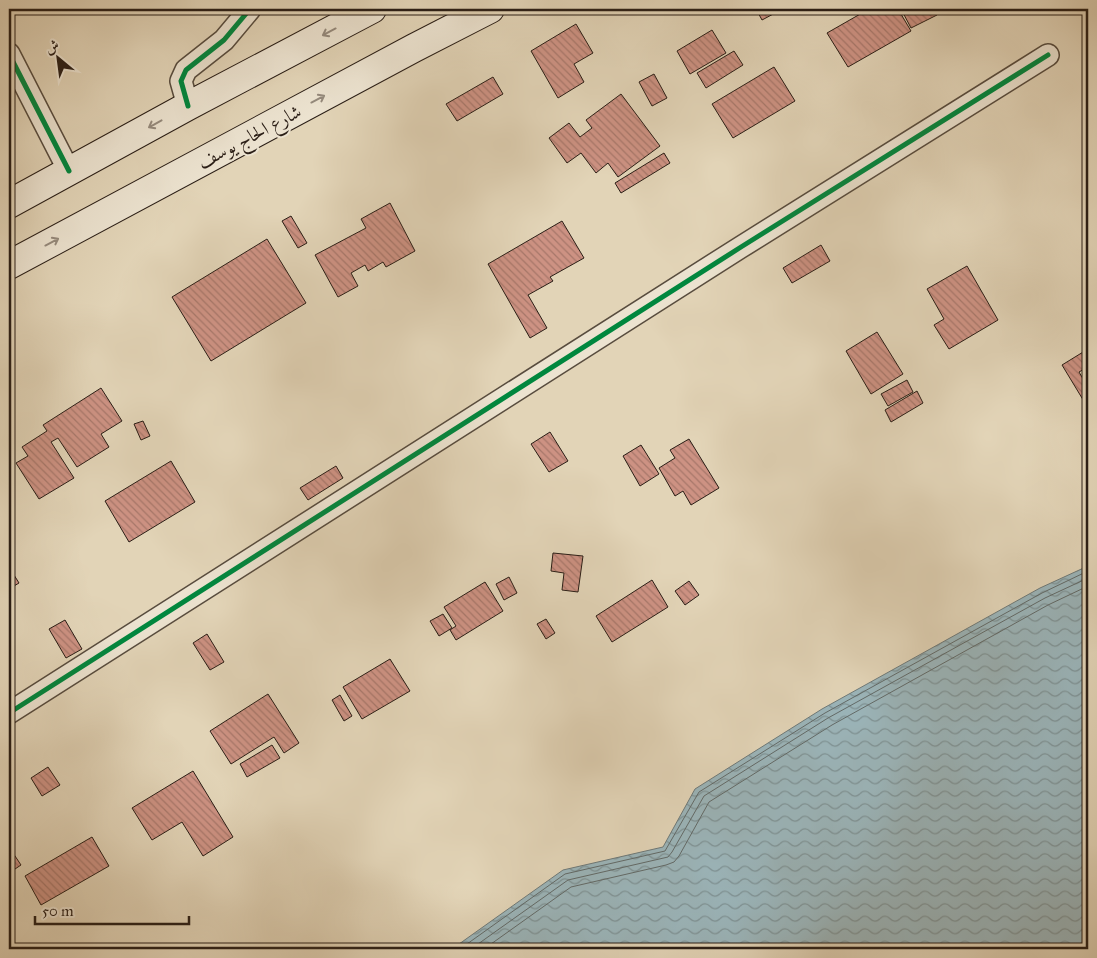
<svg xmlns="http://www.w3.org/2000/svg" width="1097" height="958" font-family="'IM FELL Great Primer',Amiri,serif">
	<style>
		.water { fill: url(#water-waves); stroke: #6e7978 }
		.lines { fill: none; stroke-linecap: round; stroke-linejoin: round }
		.shore { stroke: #626a68; stroke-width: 1 }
		.building { fill: url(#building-back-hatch); stroke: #2a1e16 }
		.minor-casing { stroke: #584c3e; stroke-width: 24 }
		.secondary-casing { stroke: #2a1e16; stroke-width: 30 }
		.minor { stroke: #ece3d0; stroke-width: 21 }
		.secondary { stroke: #ece3d0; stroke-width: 28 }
		.cycleway-casing { stroke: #ece3d0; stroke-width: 8 }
		.cycleway { stroke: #00873e; stroke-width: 5 }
		.oneway { stroke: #958a7c }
		.labels { text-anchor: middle; stroke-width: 4; stroke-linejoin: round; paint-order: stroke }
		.street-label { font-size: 19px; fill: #2a1e16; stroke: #ece3d0 }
	</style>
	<defs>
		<pattern id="water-waves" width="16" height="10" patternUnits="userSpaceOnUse" patternTransform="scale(1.25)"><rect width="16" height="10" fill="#9bb5ba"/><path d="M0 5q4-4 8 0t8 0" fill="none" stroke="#7f9396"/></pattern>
		<pattern id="building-back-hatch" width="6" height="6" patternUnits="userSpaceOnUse" patternTransform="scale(1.25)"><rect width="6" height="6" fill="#cd9283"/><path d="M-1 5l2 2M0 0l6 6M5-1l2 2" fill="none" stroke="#a7776a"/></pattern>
	</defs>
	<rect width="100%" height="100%" fill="#e2d4b7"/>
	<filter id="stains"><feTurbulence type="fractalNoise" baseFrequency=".004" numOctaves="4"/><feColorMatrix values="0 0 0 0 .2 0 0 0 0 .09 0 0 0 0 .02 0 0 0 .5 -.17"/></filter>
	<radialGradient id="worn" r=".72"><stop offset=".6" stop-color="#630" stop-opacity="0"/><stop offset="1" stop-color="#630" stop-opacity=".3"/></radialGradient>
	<path class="water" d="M1088 566V949H452L563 870 663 847 695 789 822 709 1040 588Z"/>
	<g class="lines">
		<g class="shore">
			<path d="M460 949 565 874 665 851 699 792 825 713 1042 593 1088 571"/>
			<path d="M471 949 568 880 668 857 672 852 704 796 828 718 1045 598 1088 578"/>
			<path d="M484 949 571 887 666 865 674 862 679 856 709 802 832 725 1048 605 1088 586"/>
		</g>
	</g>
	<g class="building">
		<path d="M756 9H775L777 12 762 20Z"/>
		<path d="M869 9H898L911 31 848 67 827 33Z"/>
		<path d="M901 9H934L937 15 911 28Z"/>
		<path d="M576 24 593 53 574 64 584 82 558 98 531 51Z"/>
		<path d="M712 30 726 53 690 74 677 51Z"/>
		<path d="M734 51 743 65 706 88 697 73Z"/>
		<path d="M774 67 795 101 733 138 712 104Z"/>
		<path d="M654 74 667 98 652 106 639 82Z"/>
		<path d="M493 77 503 94 457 121 446 104Z"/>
		<path d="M621 94 660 146 618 177 608 163 596 173 581 153 567 163 549 138 569 123 580 137 592 128 586 120Z"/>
		<path d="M664 153 670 163 621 193 615 183Z"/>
		<path d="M390 203 415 251 386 267 383 262 368 271 365 265 351 273 358 286 338 297 315 255 366 228 361 219Z"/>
		<path d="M291 216 307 243 298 248 282 221Z"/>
		<path d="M562 221 584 258 550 277 553 281 528 295 547 328 530 338 488 264Z"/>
		<path d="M267 239 306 303 211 361 172 297Z"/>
		<path d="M821 245 830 261 792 283 783 268Z"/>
		<path d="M967 266 998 320 949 349 934 325 944 319 927 289Z"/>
		<path d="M877 332 903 374 871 394 846 351Z"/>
		<path d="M1088 349V367L1079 372 1088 387V401L1085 403 1062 365Z"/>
		<path d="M907 380 913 392 888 406 881 394Z"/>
		<path d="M101 388 122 421 101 434 109 447 77 467 58 438 51 442 74 478 39 499 16 463 28 456 22 447 47 431 43 425Z"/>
		<path d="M917 391 923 403 891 422 885 410Z"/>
		<path d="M143 421 150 436 141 440 134 424Z"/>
		<path d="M550 432 568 461 549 472 531 444Z"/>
		<path d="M689 439 719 488 691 505 683 491 675 496 659 468 675 458 670 450Z"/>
		<path d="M641 445 659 474 640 486 623 456Z"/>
		<path d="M171 461 195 502 129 542 105 501Z"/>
		<path d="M336 466 343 478 308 500 300 488Z"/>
		<path d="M553 553 583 556 578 592 562 590 564 573 551 571Z"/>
		<path d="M9 567 19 583 9 589Z"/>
		<path d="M509 577 517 593 504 600 496 584Z"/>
		<path d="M652 580 668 607 612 642 596 616Z"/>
		<path d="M689 581 699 595 685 605 675 591Z"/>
		<path d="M485 582 503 611 456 640 450 630 456 626 444 607Z"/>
		<path d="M443 614 452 628 439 636 430 621Z"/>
		<path d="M546 619 555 633 546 639 537 624Z"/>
		<path d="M65 620 82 649 66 658 49 629Z"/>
		<path d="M207 634 224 662 210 670 193 643Z"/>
		<path d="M390 659 410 691 362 719 343 687Z"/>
		<path d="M268 694 299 743 284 753 274 737 231 764 210 731Z"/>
		<path d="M340 695 352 716 344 721 332 700Z"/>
		<path d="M272 745 280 758 247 777 240 764Z"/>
		<path d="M48 767 60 785 42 796 31 778Z"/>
		<path d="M193 771 233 837 203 856 182 822 152 840 132 808Z"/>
		<path d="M92 837 109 866 41 905 25 876Z"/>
		<path d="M9 847 21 865 9 873Z"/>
	</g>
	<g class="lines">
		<g class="minor-casing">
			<g id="minor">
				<path d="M9 54 69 171"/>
				<path d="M188 106 181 81 186 70 224 40 250 9"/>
				<path d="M9 713 741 247 1048 55"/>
			</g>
		</g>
		<g class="secondary-casing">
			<g id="secondary">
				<path d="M9 204 188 106 372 9"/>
				<path d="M9 265 414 48 490 9"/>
			</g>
		</g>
		<use href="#minor" class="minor"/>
		<use href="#secondary" class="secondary"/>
		<g class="cycleway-casing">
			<g id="cycleway">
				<path d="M9 54 69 171"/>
				<path d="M188 106 181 81 186 70 224 40 250 9"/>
				<path d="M9 713 741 247 1048 55"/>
			</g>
		</g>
		<use href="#cycleway" class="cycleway"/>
	</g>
	<defs><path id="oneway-shaft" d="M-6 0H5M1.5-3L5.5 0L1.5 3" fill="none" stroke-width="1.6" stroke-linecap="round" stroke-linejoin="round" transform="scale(1.25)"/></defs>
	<g class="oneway">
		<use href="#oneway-shaft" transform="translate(329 32) rotate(152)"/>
		<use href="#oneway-shaft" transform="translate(318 99) rotate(-28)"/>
		<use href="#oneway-shaft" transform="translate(155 124) rotate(151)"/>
		<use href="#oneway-shaft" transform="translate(52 242) rotate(-28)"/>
	</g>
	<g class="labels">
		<g class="street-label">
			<text transform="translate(249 136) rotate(-28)" y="7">شارع الحاج يوسف</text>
		</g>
	</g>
	<rect width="1097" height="958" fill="none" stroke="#e2d4b7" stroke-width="30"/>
	<rect x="10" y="10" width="1077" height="938" fill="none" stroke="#2a1e16" stroke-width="2.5"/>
	<rect x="15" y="15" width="1067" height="928" fill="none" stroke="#2a1e16"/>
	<g transform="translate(58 58) rotate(331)" stroke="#ece3d0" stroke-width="4" paint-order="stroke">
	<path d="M0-4L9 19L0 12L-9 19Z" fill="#2a1e16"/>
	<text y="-8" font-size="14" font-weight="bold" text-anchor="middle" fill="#2a1e16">ش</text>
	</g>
	<path d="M35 916v8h154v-8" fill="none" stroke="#2a1e16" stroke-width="2.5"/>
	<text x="42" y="916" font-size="15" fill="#2a1e16" stroke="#ece3d0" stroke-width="4" paint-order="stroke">50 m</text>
	<rect width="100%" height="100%" filter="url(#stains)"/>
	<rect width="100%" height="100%" fill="url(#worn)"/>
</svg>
